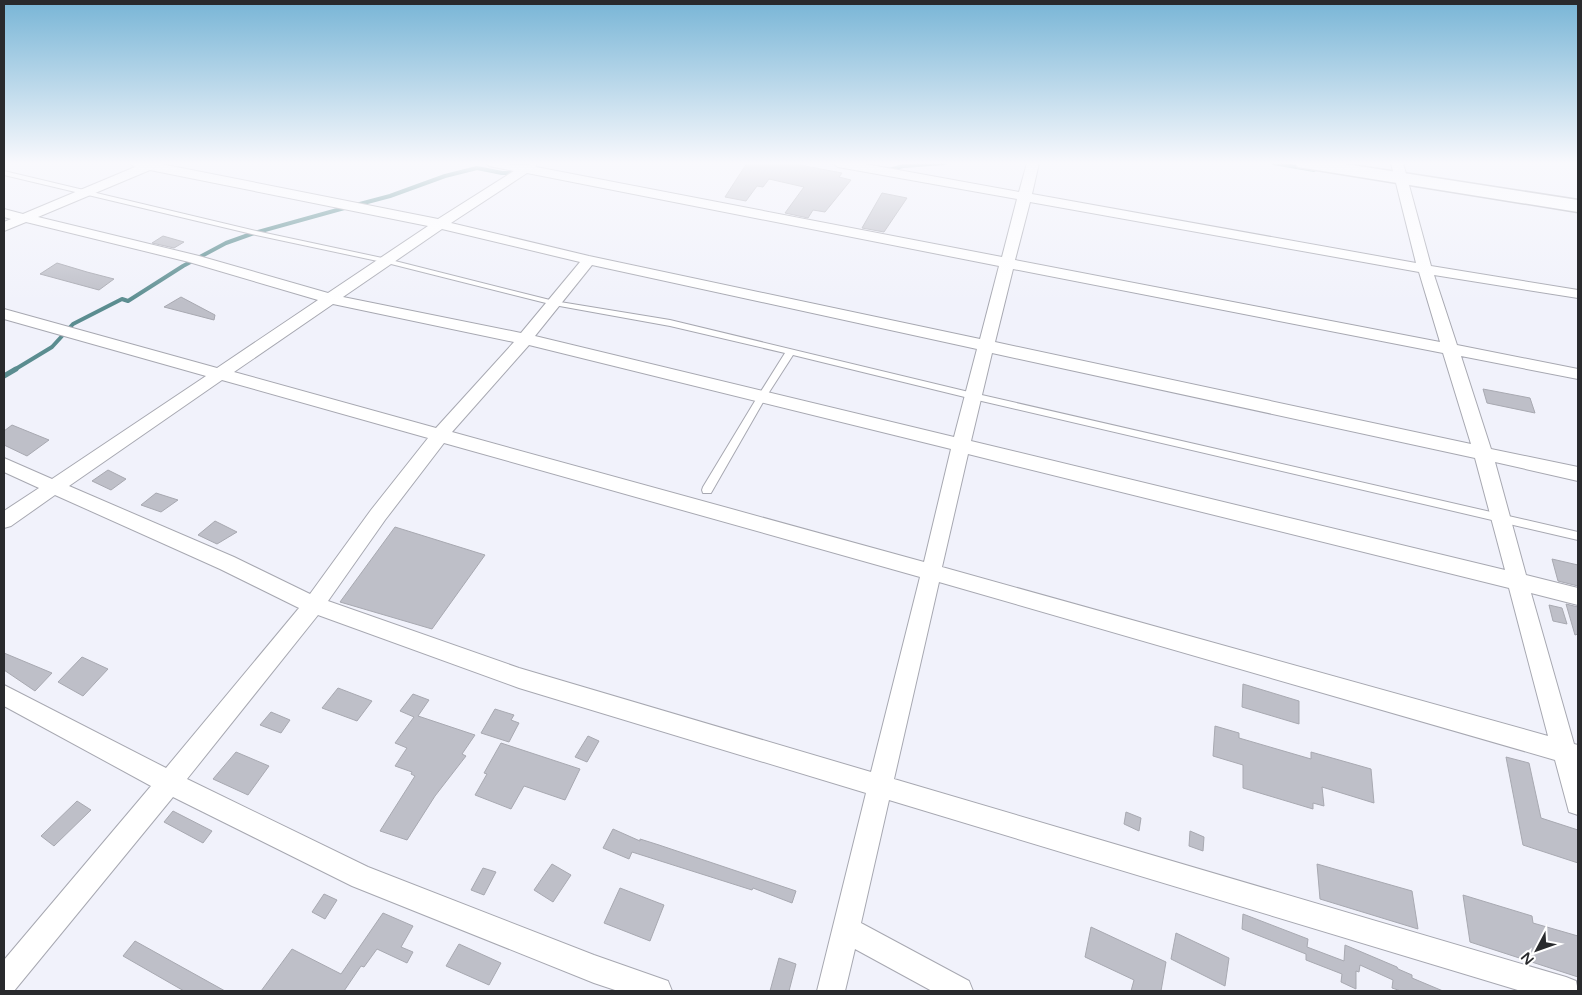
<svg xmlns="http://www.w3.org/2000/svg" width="1582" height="995" font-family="'Varela Round',sans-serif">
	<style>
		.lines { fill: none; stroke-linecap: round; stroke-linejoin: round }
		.stream-far1 { stroke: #5b8d90; stroke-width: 4 }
		.stream { stroke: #5b8d90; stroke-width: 5 }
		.building { fill: #bebfc8; stroke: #a8a9b1 }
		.lane-casing { stroke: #a7a8b1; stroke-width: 2 }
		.street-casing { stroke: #a7a8b1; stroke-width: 2 }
		.secondary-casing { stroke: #a7a8b1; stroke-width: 3 }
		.lane { fill: #fff; fill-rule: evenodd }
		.street { fill: #fff; fill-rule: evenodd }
		.secondary { fill: #fff; fill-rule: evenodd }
	</style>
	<rect width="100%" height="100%" fill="#f1f2fb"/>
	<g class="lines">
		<g class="stream-far1">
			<path d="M1273 163 1314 170"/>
			<path d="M889 170 903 166 945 163"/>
			<path d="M356 205 390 196 445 176 477 168 502 173H516"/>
			<path d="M14 370 52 347 73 324 122 299 128 301 183 266 226 243 254 233 348 207"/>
		</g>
		<path class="stream" d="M4 376 16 369"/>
	</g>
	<g class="building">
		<path d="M747 163H789L842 173 839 177 851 180 825 212 813 210 808 218 785 213 804 187 769 179 763 187 757 186 746 201 725 197Z"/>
		<path d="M882 193 907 198 884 232 862 228Z"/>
		<path d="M163 236 184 242 174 248 152 243Z"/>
		<path d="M57 263 87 272 114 279 99 290 40 274Z"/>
		<path d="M181 297 215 315 214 320 164 307Z"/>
		<path d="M1483 389 1530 398 1535 413 1487 403Z"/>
		<path d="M12 425 49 440 27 456 4 445V431Z"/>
		<path d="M108 470 126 479 111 490 92 481Z"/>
		<path d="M156 493 178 500 161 512 141 505Z"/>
		<path d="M215 521 237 532 217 544 198 535Z"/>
		<path d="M395 527 485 555 432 629 340 602Z"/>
		<path d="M1552 559 1578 565V586L1558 581Z"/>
		<path d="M1566 604 1578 607V634L1575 635Z"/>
		<path d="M1549 605 1562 608 1567 624 1553 621Z"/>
		<path d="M4 653 52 673 35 691 4 670Z"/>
		<path d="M82 657 108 669 83 696 58 682Z"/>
		<path d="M1243 684 1299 701V724L1242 707Z"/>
		<path d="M338 688 372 701 357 721 322 708Z"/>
		<path d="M413 694 429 700 418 716 475 735 462 754 466 756 435 796 407 840 380 831 415 776 411 774 412 772 395 766 407 748 395 743 414 717 400 711Z"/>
		<path d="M495 709 514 715 511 720 519 723 509 742 481 733Z"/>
		<path d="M271 712 290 720 281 733 260 725Z"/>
		<path d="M1215 726 1239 733V738L1311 759V752L1371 769 1374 803 1322 787 1324 806 1313 803V809L1243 788V765L1213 756Z"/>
		<path d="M588 736 599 741 587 762 575 757Z"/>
		<path d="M501 743 580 769 565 800 524 786 511 809 475 795 487 774 484 773Z"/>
		<path d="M236 752 269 766 248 795 213 779Z"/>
		<path d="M1506 757 1529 763 1541 818 1578 830V863L1523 845Z"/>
		<path d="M77 801 91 810 54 846 41 836Z"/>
		<path d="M173 811 212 831 203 843 164 822Z"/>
		<path d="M1126 812 1141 818 1139 831 1124 824Z"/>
		<path d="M613 829 640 841V839L659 845 796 891 792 903 753 888 752 890 632 852 629 859 603 848Z"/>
		<path d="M1190 831 1204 837 1203 851 1189 846Z"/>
		<path d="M552 864 571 875 553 902 534 890Z"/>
		<path d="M1317 864 1412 891 1418 929 1320 899Z"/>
		<path d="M483 868 496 872 484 895 471 890Z"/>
		<path d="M620 888 664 905 650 941 604 923Z"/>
		<path d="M324 894 337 900 325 919 312 912Z"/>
		<path d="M1463 895 1532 916 1533 923 1578 936V977L1470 942Z"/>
		<path d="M383 913 413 926 401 947 413 952 407 963 377 949 364 967 361 966 344 991H261L292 949 341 974Z"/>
		<path d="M1243 914 1308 939 1307 947 1344 961 1345 945 1397 967 1398 969 1412 975V978L1443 991H1401L1392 988 1393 980 1360 965 1359 972 1356 971V989L1341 982 1342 974 1306 960V954L1242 929Z"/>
		<path d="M1091 927 1166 962 1161 991H1131L1134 980 1085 957Z"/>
		<path d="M1176 933 1229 958 1225 986 1171 959Z"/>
		<path d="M135 941 225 991H184L123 956Z"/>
		<path d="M459 944 501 963 489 985 446 966Z"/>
		<path d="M779 958 796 964 789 991H770Z"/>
	</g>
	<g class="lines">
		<g class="lane-casing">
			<path id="lane" d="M4 171 256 231 387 259 554 301 670 320 973 393 1578 532V540L973 399 793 355 766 397 711 493H703L702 490 703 487 758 396 785 353 670 326 554 305 387 263 256 235 4 175Z"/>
		</g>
		<g class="street-casing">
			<path id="street" d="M129 163H156L438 219 514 171 489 166 487 163 523 165 536 163V167L1002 257 1017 199 838 167 832 163H860L1019 192 1027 163H1039L1032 194 1416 263 1391 163H1403L1431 266 1578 290V298L1434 275 1457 345 1578 369V379L1461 356 1491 449 1578 467V481L1495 462 1526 575 1578 588V605L1531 593 1574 744 1578 745V815L1569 812 1555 760 939 582 894 779 1566 977 1576 981 1578 991H1521L889 800 861 923 969 981 973 991H932L855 949 845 991H817L866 793 519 688 318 615 187 779 368 867 594 955 668 981 672 991H618L594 983 352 886 173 797 14 991H4V960L151 786 4 706V685L166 768 299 608 220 569 55 495 11 526 4 528V511L39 488 4 472V458L52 479 206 376 4 319V309L217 368 318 300 189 262 26 222 4 231V222L11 219 4 217V209L23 214 135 167ZM150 170 428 226 328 293 199 256 38 217ZM527 173 999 266 980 339 589 256 451 223ZM1030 202 1419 272 1440 342 1015 260ZM442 229 580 262 521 333 343 297ZM592 265 977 349 954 437 535 336ZM1013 269 1443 353 1471 444 995 342ZM333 304 514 342 436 428 234 372ZM529 345 951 449 924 562 452 432ZM992 353 1475 458 1505 570 971 441ZM222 380 428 438 371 510 310 594 234 557 69 486ZM444 443 920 577 871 772 519 668 328 601 385 520ZM968 454 1509 588 1548 736 942 567Z"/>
		</g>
		<g class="secondary-casing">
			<path id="secondary" d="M1295 163H1339L1578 200V212L1304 168 1298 167Z"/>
		</g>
		<use href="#lane" class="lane"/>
		<use href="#street" class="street"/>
		<use href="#secondary" class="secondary"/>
	</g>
	<linearGradient id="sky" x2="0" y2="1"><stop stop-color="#78b5d6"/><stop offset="0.54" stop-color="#f9f9fd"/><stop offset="1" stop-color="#f9f9fd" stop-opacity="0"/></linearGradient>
	<rect width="1582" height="302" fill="url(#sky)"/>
	<rect width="1582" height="995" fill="none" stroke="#292a2d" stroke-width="10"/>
	<g transform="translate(1537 950) rotate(229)" stroke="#ffffff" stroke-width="4" paint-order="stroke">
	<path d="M0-4L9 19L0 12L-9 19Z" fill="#292a2d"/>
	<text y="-8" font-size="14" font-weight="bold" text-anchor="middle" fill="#292a2d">N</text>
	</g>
</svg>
